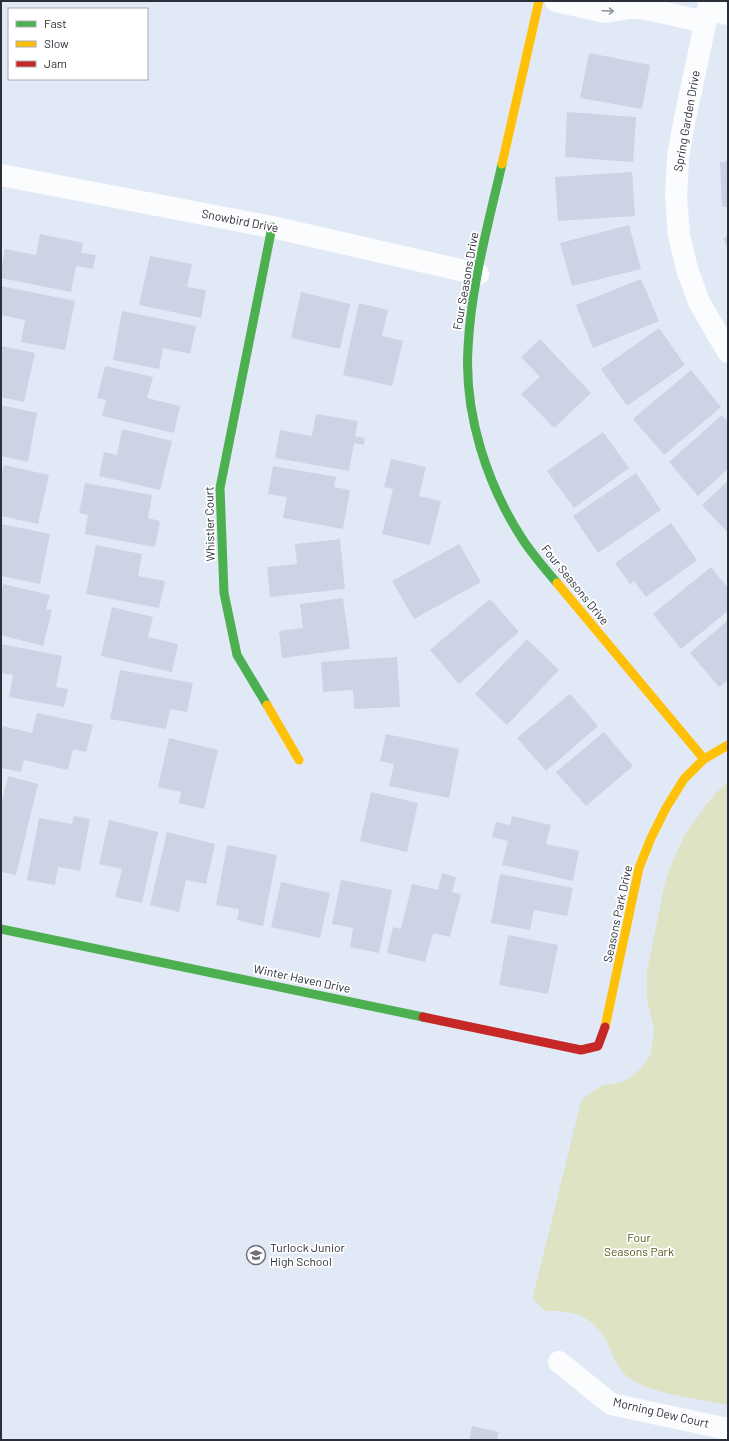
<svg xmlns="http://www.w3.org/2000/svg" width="729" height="1441" font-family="Barlow,sans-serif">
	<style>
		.green { fill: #dee3c4 }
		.building { fill: #cbd3e4 }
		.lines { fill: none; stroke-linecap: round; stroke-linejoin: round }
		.street { stroke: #fbfcfe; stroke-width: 22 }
		.fast { stroke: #4caf50; stroke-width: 9 }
		.slow { stroke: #ffc107; stroke-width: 9 }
		.jam { stroke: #c62828; stroke-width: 9 }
		.oneway { stroke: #93969c }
		.labels { text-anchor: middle; stroke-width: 3.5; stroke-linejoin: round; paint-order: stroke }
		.street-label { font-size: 12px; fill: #2b2f39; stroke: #fff }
		.park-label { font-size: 12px; fill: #555617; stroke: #fff }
		.poi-label { font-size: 12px; fill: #2b2f39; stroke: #fff; text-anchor: start }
	</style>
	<rect width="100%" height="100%" fill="#e2e9f6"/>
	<path class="green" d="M728 782V1405C700 1399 651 1394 629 1378 617 1368 613 1356 607 1342 594 1316 573 1310 546 1311L536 1303 533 1296 581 1102 585 1097 603 1085 614 1084 625 1081 635 1074 643 1066 650 1055 653 1041 654 1029 647 1000V971L665 883 671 864 686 833 706 805 717 792Z"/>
	<g class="building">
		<path d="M589 53 650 65 642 109 580 98Z"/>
		<path d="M567 112 636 117 633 162 565 157Z"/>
		<path d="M728 161V207H722L720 162Z"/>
		<path d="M632 172 635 216 558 221 555 177Z"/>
		<path d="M629 225 641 269 572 286 560 243Z"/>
		<path d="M40 234 83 243 81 253 96 255 93 269 76 266 71 292 1 278V271L5 249 36 255Z"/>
		<path d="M728 236V249L723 238Z"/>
		<path d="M150 256 192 264 187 287 206 290 201 318 139 305Z"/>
		<path d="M641 279 659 321 593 348 576 305Z"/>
		<path d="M1 286 75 301 65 350 21 342 25 320 1 315Z"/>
		<path d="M301 292 350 304 340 349 291 338Z"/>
		<path d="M359 303 388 310 382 336 403 341 392 386 343 375Z"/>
		<path d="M122 311 196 326 190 354 163 348 159 369 113 360Z"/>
		<path d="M659 328 685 365 627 406 601 369Z"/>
		<path d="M540 339 591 393 554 428 521 394 540 377 521 357Z"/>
		<path d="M1 346 35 353 24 402 1 397Z"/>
		<path d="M105 366 153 377 147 398 180 406 174 433 102 416 106 400 97 398Z"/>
		<path d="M691 370 721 407 664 455 633 419Z"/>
		<path d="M1 405 37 413 28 462 1 456Z"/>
		<path d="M316 414 358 421 355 436 365 438 364 445 354 443 349 471 275 458 280 430 312 436Z"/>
		<path d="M722 415 728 422V469L698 496 669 462Z"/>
		<path d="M122 429 172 441 160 490 99 476 104 452 117 455Z"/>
		<path d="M603 432 629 468 574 508 547 471Z"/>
		<path d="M391 459 426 467 419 496 441 501 430 545 382 534 393 489 384 487Z"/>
		<path d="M4 465 49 475 38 524 1 516V476Z"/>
		<path d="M273 466 336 477 334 487 350 490 343 529 283 518 287 497 268 494Z"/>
		<path d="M636 473 661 510 598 553 573 516Z"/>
		<path d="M728 481V533L702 505Z"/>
		<path d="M85 483 152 495 148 518 160 521 155 547 85 534 88 515 79 513Z"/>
		<path d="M671 523 697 560 646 597 634 581 630 584 615 563Z"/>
		<path d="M1 524 50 534 40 584 1 576Z"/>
		<path d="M340 539 345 589 270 597 267 567 297 564 295 544Z"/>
		<path d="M459 544 481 582 414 619 392 581Z"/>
		<path d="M96 545 142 554 138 576 165 581 159 608 86 594Z"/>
		<path d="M711 567 728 588V611L681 649 653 614Z"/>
		<path d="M3 584 50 595 46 609 52 610 43 646 1 635V595Z"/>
		<path d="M343 598 350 649 282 658 279 631 303 628 300 604Z"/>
		<path d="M490 599 519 632 459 684 430 650Z"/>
		<path d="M112 607 153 617 148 637 178 644 172 672 101 656Z"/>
		<path d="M728 620V680L719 687 690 653Z"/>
		<path d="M527 639 559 670 507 725 475 694Z"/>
		<path d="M1 644 62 656 56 687 68 689 64 707 9 697 13 675 1 673Z"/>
		<path d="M397 657 400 707 354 709 353 690 323 692 321 662Z"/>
		<path d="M120 670 193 683 187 712 170 709 166 729 110 719Z"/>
		<path d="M570 694 598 726 546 771 517 738Z"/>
		<path d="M37 713 93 725 86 752 73 749 68 770 24 760 21 772 1 768V734L3 726 32 733Z"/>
		<path d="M604 732 633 766 586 806 556 772Z"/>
		<path d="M386 734 459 749 449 798 389 786 394 764 380 761Z"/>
		<path d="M169 738 218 750 204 809 179 803 181 792 158 787Z"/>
		<path d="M8 776 38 784 16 875 1 872V806Z"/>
		<path d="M371 792 418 803 407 852 360 841Z"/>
		<path d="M74 816 90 819 80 871 58 867 55 885 27 880 39 818 72 824Z"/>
		<path d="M512 816 551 825 546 844 579 851 573 881 502 865 508 841 492 837 496 822 510 825Z"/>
		<path d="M109 820 158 832 142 903 115 897 122 869 99 864Z"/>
		<path d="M167 832 215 844 206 884 186 880 179 912 150 905Z"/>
		<path d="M227 845 277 855 263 926 237 920 239 909 216 905Z"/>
		<path d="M442 873 456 877 452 892 461 894 450 937 433 933 425 962 387 953 393 927 401 929 412 884 438 890Z"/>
		<path d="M500 874 573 888 567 916 534 910 530 930 491 923Z"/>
		<path d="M341 880 392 890 379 953 350 947 353 928 332 924Z"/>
		<path d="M281 882 330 893 320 938 271 927Z"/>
		<path d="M508 935 558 945 548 994 499 985Z"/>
		<path d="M472 1426 499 1432 497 1440H469Z"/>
	</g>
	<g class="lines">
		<g class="street">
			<path d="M556 1 605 12 630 8H642L705 22"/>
			<path d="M710 1 684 123 678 157 676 197 679 235 687 269 699 302 728 352"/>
			<path d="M708 10 728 14"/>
			<path d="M1 175 272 227 478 274"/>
			<path d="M559 1362 611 1404 728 1429"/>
		</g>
		<g class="fast">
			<path d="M502 164C488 225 471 286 468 348 464 414 487 485 523 540 533 555 545 569 557 583"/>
			<path d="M267 705 237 655 224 593 220 488 272 227"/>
			<path d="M1 929 423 1017"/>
		</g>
		<g class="slow">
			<path d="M502 164 539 1"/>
			<path d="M557 583 704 759"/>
			<path d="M267 705 299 760"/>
			<path d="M605 1027 639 868 651 838 666 808 684 779 704 759 728 745"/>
		</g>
		<path class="jam" d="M423 1017 581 1050 598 1046 605 1027"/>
	</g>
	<defs><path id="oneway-shaft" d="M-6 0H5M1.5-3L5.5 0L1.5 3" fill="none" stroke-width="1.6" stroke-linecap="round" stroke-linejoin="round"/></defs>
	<use class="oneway" href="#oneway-shaft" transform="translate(608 11) rotate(2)"/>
	<defs>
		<g id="school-ring" transform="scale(1)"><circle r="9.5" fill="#fff" stroke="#6b707b" stroke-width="1.5"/><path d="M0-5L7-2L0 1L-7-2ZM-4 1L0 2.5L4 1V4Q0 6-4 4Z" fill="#6b707b"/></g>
	</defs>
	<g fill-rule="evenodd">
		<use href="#school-ring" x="256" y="1255"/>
	</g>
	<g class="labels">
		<g class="street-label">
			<text transform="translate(687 121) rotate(-80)" y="4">Spring Garden Drive</text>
			<text transform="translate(240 221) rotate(11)" y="4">Snowbird Drive</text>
			<text transform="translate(466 281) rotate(-80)" y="4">Four Seasons Drive</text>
			<text transform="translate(210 524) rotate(-91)" y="4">Whistler Court</text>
			<text transform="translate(575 585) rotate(51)" y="4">Four Seasons Drive</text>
			<text transform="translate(618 914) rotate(-78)" y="4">Seasons Park Drive</text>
			<text transform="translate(302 979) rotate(12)" y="4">Winter Haven Drive</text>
			<text transform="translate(661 1413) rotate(13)" y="4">Morning Dew Court</text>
		</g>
		<g class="park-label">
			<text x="639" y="1242">Four<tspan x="639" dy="14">Seasons Park</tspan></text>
		</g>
		<g class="poi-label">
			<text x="270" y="1252">Turlock Junior<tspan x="270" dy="14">High School</tspan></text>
		</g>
	</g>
	<rect width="729" height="1441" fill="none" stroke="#2b2f39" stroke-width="4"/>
	<rect x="8" y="8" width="140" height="72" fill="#ffffff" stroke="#aaacb0"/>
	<rect x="16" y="21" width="20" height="6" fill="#4caf50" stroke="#aaacb0"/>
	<text x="44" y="28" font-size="12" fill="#2b2f39">Fast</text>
	<rect x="16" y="41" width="20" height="6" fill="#ffc107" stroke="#aaacb0"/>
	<text x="44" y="48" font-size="12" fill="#2b2f39">Slow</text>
	<rect x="16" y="61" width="20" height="6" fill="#c62828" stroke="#aaacb0"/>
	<text x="44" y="68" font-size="12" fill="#2b2f39">Jam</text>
</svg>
